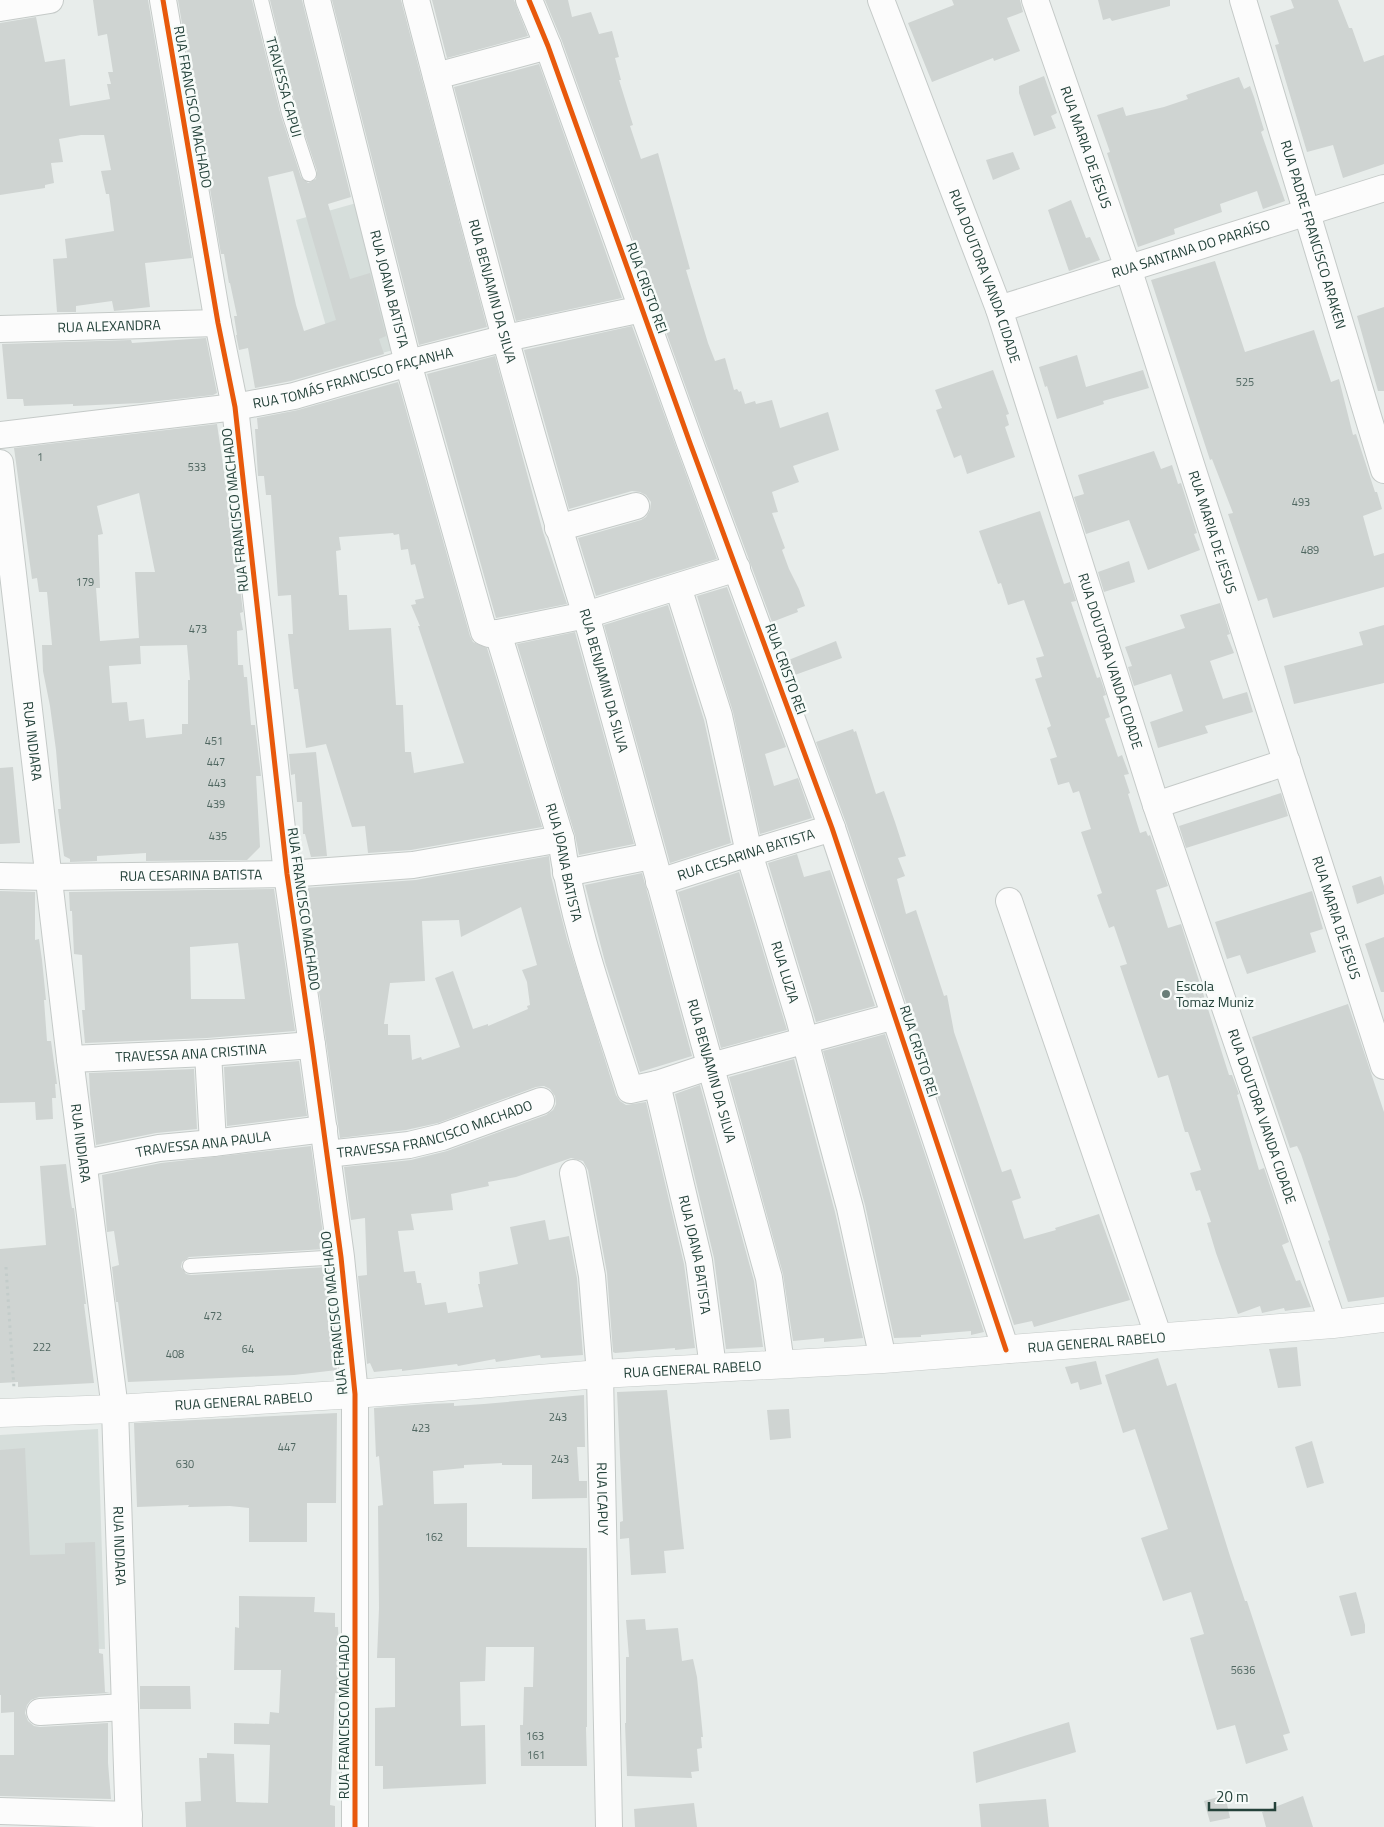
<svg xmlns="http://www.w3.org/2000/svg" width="1384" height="1827" font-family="'Titillium Web',sans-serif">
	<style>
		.built { fill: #d6dedb }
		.building { fill: #cfd4d2; fill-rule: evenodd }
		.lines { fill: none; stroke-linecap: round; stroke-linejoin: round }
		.service-casing { stroke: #c5cac8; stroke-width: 16 }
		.minor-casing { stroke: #c5cac8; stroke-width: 28 }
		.tertiary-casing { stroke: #c5cac8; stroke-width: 29 }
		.path { stroke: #c3ccca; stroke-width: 3; stroke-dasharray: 2.5 4; stroke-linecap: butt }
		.service { stroke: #fcfcfc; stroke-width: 14 }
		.minor { stroke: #fcfcfc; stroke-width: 26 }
		.tertiary { stroke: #fcfcfc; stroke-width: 28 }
		.cycleway-casing { stroke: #f7fbf9; stroke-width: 8 }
		.cycleway { stroke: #e8590c; stroke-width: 5 }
		.poi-dot { fill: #697e78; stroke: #f7fbf9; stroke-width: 2 }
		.labels { text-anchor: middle; stroke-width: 5; stroke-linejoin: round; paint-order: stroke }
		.number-label { font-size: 11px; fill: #506761 }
		.street-label { font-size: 14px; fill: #24423a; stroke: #f7fbf9 }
		.poi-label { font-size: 14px; fill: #24423a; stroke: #f7fbf9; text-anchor: start }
	</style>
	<rect width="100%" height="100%" fill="#e8edeb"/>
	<g class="built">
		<path d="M360 202 401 348 337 365 296 220Z"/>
		<path d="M98 1429 105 1649 0 1647V1435Z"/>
	</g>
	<g class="building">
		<path d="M93 0H148L192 258 145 263 150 307 114 311 112 301 76 306V312H57L53 259 67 258 65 239 114 231 109 194H106L101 171 111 170 104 135H81L59 139 63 162 51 163 54 183 45 185V188L0 195V23L36 17 45 62 65 59 70 106 110 99 107 84H111L108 72H113L107 34 98 36Z"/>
		<path d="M178 0H252L281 116 301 177 308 183 316 179 317 171 297 111 270 0H302L351 197 328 204 350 279 370 273 386 336 379 339 384 354 291 381 255 388 248 348 239 350 236 335H237L234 316H237L230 283H229L224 254H221ZM293 171 336 320 304 331 296 305 268 177Z"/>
		<path d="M332 0H401L487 327 419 345Z"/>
		<path d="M432 0H514L528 36 447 58Z"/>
		<path d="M545 0H568L572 17 591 12 599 34 612 31 619 57 615 58 621 80H619L633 125 630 126 641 159 658 153 690 269 686 270 708 343 715 361 725 358 734 390 737 389 739 392 741 391 745 404 755 401 756 404 772 400 780 428 828 412 839 450 793 466 799 482 772 492 778 512 772 513 785 548 782 550 789 569 799 589 805 606 797 609 798 612 772 622 704 438 562 41Z"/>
		<path d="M952 0H1020L1023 12 1007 18 1020 51 994 61 993 58 932 82 908 23 954 5Z"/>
		<path d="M1098 0H1170V6L1112 21 1110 18 1103 20Z"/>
		<path d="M1291 0H1338L1349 28H1352L1364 62 1384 55V164L1343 178 1333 145 1307 152 1275 45 1279 44 1270 16 1294 8Z"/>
		<path d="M539 64 622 298 516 321 454 87Z"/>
		<path d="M1044 76 1057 113 1051 116 1056 128 1034 136 1019 93V86Z"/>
		<path d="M1239 77 1244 89 1250 86 1254 97 1264 130 1261 132 1285 201 1263 209 1257 191 1220 204 1222 212 1174 229 1175 234 1138 247 1107 153 1110 152 1097 115 1123 107 1126 116 1164 107 1188 99 1186 95Z"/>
		<path d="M1013 152 1020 169 993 180 986 160Z"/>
		<path d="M1071 200 1086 238 1090 237 1100 260 1069 271 1048 210Z"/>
		<path d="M1215 261 1245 352 1314 330 1331 382 1339 379 1353 435 1356 434 1375 492H1377L1382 509 1363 516 1374 556 1384 553V587L1273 618 1267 598 1258 601 1228 514 1233 513 1212 459 1210 460 1151 280Z"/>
		<path d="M1384 307V391H1378L1357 316Z"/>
		<path d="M632 326 717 559 596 596 578 538 641 520 646 517 650 510 651 502 646 495 640 492 632 491 569 509 524 350Z"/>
		<path d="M206 338 217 393 213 395 141 403 73 406V404L24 406 23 399H7L2 344 131 340 132 343Z"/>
		<path d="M1077 355 1086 387 1143 370 1149 388 1103 401 1104 404 1057 419 1047 386 1045 387 1039 367Z"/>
		<path d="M495 356 543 532 567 604 496 618 427 374Z"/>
		<path d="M993 370 1009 414 1006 415 1009 425 1005 427 1015 457 967 474 961 455 954 458 936 410 942 408 935 390Z"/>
		<path d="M398 382 470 636 473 642 487 648 542 827 411 850 368 853 365 826 352 827 326 744 306 748 298 689H294L288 634H293L291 595 278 596 271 495H266L264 476H258L255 429H258L257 418 298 410ZM393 533 394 535 399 534 401 550 408 549 411 565 415 564 424 598 415 600 416 604 411 605 420 626H418L464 763 414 773 411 752H405L403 705H396L391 628 349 630 347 595H339L336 551 341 550 339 537Z"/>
		<path d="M217 424 236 554 243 612 240 613 243 630 237 631 238 665H243L244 677H247L251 725H255L261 776H256L260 847 247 860 146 861V853L97 856V861L70 862V859L64 856 58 809H61L56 750 50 706 43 671 42 645H52L47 592H39L37 578 32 579 14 448ZM139 493 155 572H135L139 638 100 641 96 588H100L98 535 103 534 97 506ZM187 645 190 680H188V724H182V734L146 738 144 719 129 721 127 702 112 703 109 666 141 664 140 646Z"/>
		<path d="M1154 451 1161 469 1172 465 1178 484 1181 483 1197 533 1194 534 1200 550 1148 570 1129 520 1086 534 1074 497 1084 494 1078 475Z"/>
		<path d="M1040 511 1064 584 1070 582 1076 601 1071 602 1097 678 1100 677 1106 695 1103 696 1110 717 1105 719 1118 757 1122 755 1129 774 1124 775 1130 793 1128 794 1140 833 1146 831 1148 836 1150 835 1168 886 1156 890 1168 928 1181 924 1229 1075H1232L1239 1094 1237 1095 1259 1170 1264 1168 1289 1242 1282 1245 1296 1281 1300 1280 1311 1307 1285 1311 1284 1308 1262 1313 1260 1306 1238 1314 1216 1253 1207 1223 1211 1222 1200 1190 1196 1191 1190 1173 1201 1170 1188 1132H1185L1168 1075 1158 1078 1120 966 1127 964 1114 926 1109 928 1097 895 1102 893 1081 832 1091 829 1079 791 1073 793 1069 782 1058 785 1050 759 1057 757 1047 728 1051 726 1035 679 1042 677 1036 658 1044 656 1024 600 1008 605 1001 583 998 584 979 531Z"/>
		<path d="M1129 561 1135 582 1104 592 1098 572Z"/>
		<path d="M727 587 786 747 765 754 774 786 798 778 812 818 760 834 733 712 697 596Z"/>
		<path d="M1220 603 1230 634 1227 635 1234 653 1210 661 1223 699 1247 692 1253 712 1205 726 1208 733 1158 748 1150 722 1183 711 1171 674 1134 686 1128 667 1132 666 1125 647 1185 628 1180 615Z"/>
		<path d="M668 605 704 720 731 843 670 863 604 625Z"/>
		<path d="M1384 625V683L1294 704 1284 666 1363 645 1359 632Z"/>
		<path d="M575 632 634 844 579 855 575 835 517 644Z"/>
		<path d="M836 641 842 658 792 676 786 661Z"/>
		<path d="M853 729 854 732 856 731 876 794 884 791 895 822 906 856 898 858 905 876 897 879 906 914 916 910 944 996 947 995 954 1032 1002 1172 1011 1169 1021 1198 1012 1201 1024 1239 1056 1230 1055 1228 1099 1214 1130 1300 1034 1327 1032 1321 1014 1325 846 823 816 742Z"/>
		<path d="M316 752 327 856 311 857 305 834H303L302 802H297L295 777V774L291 775 289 754Z"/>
		<path d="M13 767 20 843 0 844V768Z"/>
		<path d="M1281 793 1288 816 1186 848 1179 826Z"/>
		<path d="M797 854 804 877 830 870 875 1006 816 1022 768 863Z"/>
		<path d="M549 856 551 876 567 939 616 1095 620 1101 626 1105 646 1102 684 1264 695 1348 675 1350V1348L615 1353 613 1352 607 1273 588 1170 583 1161 571 1158 516 1177 488 1182 489 1186 451 1194 453 1210 411 1214 414 1230 398 1231 404 1272 415 1271 417 1283H421L425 1305 446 1302 448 1313 483 1307 478 1284H480L479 1272 518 1264 510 1227 545 1220 549 1240 569 1236 577 1278 583 1355 541 1358 540 1355 496 1362 495 1359 458 1366 457 1364 402 1371V1369L374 1372 370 1363 367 1364 358 1276 367 1275 365 1218 351 1220 344 1167 411 1160 447 1151 546 1115 553 1110 556 1104 555 1096 550 1089 544 1086 536 1087 438 1123 406 1130 340 1138 304 888 416 880ZM521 907 537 965 522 970 527 982 530 1005 527 1006 528 1009 488 1026V1024L473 1029 453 971 435 978 460 1047 422 1060 421 1057 412 1060 410 1035H388V1024H384L390 983 425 981 422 921 459 920 461 937Z"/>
		<path d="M739 872 787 1030 721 1048 678 892Z"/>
		<path d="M642 873 692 1056 640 1072 605 962 585 885Z"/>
		<path d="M1381 876 1384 886V894L1357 904 1352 886Z"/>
		<path d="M274 889 295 1031 207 1038 85 1043 82 1010H85L82 955 74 954 72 911H70L69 892ZM238 943 245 999H191L190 947Z"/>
		<path d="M0 891 35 892V940L39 939 42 960 46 1000H44L47 1041H51L57 1084H55L56 1098H52L53 1119 36 1120 35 1102 0 1103Z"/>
		<path d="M1312 891 1323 929 1310 933 1316 952 1247 974 1240 955 1227 959 1215 922Z"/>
		<path d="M1384 937V992H1381L1365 944Z"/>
		<path d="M1348 1004 1384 1112V1297L1348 1302 1328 1241 1330 1240 1301 1154 1297 1146 1290 1148 1252 1037Z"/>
		<path d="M885 1034 984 1332 971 1335V1331L921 1335V1337L894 1338 865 1205 823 1051Z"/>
		<path d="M794 1059 835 1212 863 1338 824 1342V1338L793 1341 783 1274 729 1077Z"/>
		<path d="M299 1061 307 1116 227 1126 224 1067Z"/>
		<path d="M194 1069 197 1129 156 1133 96 1145 90 1094 89 1073Z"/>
		<path d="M700 1085 754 1281 763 1347 726 1349 714 1258 675 1094Z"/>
		<path d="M311 1146 325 1249 189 1257 182 1262 181 1267 186 1274 191 1275 327 1267 337 1370 294 1375 128 1382 118 1302H116L112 1267 119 1265 114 1231 107 1232 102 1175 161 1163Z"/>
		<path d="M66 1164 70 1196 72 1208H74L86 1304H84L94 1383 18 1387V1382L0 1383V1249L46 1245 40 1166Z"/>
		<path d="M1297 1347 1301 1386 1278 1388 1269 1349Z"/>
		<path d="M1158 1358 1167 1386 1176 1383 1230 1556 1245 1601H1247L1290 1733 1283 1735 1288 1750 1246 1764 1235 1725 1217 1730 1190 1638 1204 1634 1191 1592 1163 1601 1141 1538 1168 1529 1135 1429 1123 1433 1105 1375Z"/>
		<path d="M1096 1361 1102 1384 1080 1390 1078 1382 1071 1384 1065 1367Z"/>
		<path d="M667 1390 684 1549 664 1551 666 1573 631 1575 629 1538 620 1539V1522L623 1521 617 1392Z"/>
		<path d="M584 1395 585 1447H577L579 1481H587V1498L532 1499V1465H502V1463L464 1465V1468L433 1471 434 1504 467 1503V1547L587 1548V1727H586L587 1766H521L520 1725H523L524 1687H533L534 1647H486L485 1681 460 1682 461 1726 485 1725 486 1784 383 1789V1766H375V1708L395 1707V1658H377L379 1608 378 1506 383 1505 379 1456 376 1457 374 1408 428 1404 454 1403V1406L484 1404Z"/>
		<path d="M789 1409 791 1438 770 1440 767 1410Z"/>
		<path d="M337 1413 336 1503H307V1542H249V1508L230 1506 188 1507 189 1505 137 1507 134 1423Z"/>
		<path d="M1312 1441 1324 1483 1307 1488 1295 1447Z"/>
		<path d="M25 1448 30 1555 65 1554V1543L95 1542 99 1653 103 1654 105 1692 110 1693 39 1697 31 1700 27 1705 25 1713 28 1721 34 1726 40 1727 108 1723V1763L111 1799 0 1796V1755H14V1712L1 1713V1695H0V1450Z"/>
		<path d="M1356 1592 1365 1625V1633L1351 1636 1339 1596Z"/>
		<path d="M239 1596 315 1597 314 1612 335 1613V1627H338L339 1647 338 1672H340V1694L335 1693 330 1805 335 1806V1827H186L185 1802 201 1801 199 1758H207V1753L234 1754 236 1802 268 1803 270 1745 234 1744V1723L269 1724 270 1712 279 1713 281 1670H234L235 1627 239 1628Z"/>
		<path d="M645 1619 646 1630 678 1628 682 1661 693 1659 697 1677 703 1737H701L702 1748 697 1749 699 1771 691 1772 692 1778 627 1776 625 1723H626V1657H629L626 1620Z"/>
		<path d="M140 1686H190L191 1709H140Z"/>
		<path d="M1069 1722 1076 1752 976 1783 973 1752Z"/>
		<path d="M1225 1795 1230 1818 1210 1822 1204 1801Z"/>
		<path d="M1303 1796 1313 1827H1266L1262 1812Z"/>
		<path d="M1046 1799 1049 1827H981L979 1804Z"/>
		<path d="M694 1803 697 1827H635L634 1809Z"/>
	</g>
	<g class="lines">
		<g class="service-casing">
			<g id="service">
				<path d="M261 0 289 113 309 174"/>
				<path d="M190 1266 341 1257"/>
			</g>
		</g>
		<g class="minor-casing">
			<g id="minor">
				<path d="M163 0 218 323 235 407 287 874 312 1045 341 1257 355 1394V1827"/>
				<path id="s1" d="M317 0 408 363 484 632 489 634 498 633 586 615 737 568"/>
				<path id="s2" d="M416 0C470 206 522 413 586 615L769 1278 781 1364"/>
				<path d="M529 0 548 46 690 443 832 828 1006 1350"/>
				<path id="s3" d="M881 0 999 309 1156 805 1333 1324"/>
				<path id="s4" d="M1035 0 1128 268 1384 1066"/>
				<path id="s5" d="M1243 0 1384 470"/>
				<path d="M0 8 50 0"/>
				<path d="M436 76 548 46"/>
				<path id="s6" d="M999 309 1384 188"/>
				<path id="s7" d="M0 329 218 323"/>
				<path id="s8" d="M0 435 235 407 294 396 408 363 506 338 642 309"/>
				<path id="s9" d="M0 463 70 1059 115 1409 129 1827"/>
				<path d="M558 528 636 506"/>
				<path id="s10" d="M678 587 719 716 749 853 799 1018 850 1208 883 1359"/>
				<path id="s11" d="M498 633 561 839C573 925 604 1008 630 1090L657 1084 711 1066 895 1016"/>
				<path d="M1156 805 1287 762"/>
				<path d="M566 873 651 856"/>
				<path id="s12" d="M0 876 49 877 287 874 413 865 561 839"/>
				<path id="s13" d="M659 882 749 853 832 828"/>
				<path d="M1009 901 1159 1338"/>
				<path d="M208 1053 213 1143"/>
				<path id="s14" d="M70 1059 208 1053 312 1045"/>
				<path id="s15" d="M657 1084 699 1261 713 1368"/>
				<path id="s16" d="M327 1154 409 1145 442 1137 541 1101"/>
				<path id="s17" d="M85 1163 159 1148 213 1143 324 1129"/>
				<path id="s18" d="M573 1173 592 1276 600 1374 609 1827"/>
				<path d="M40 1712 125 1707"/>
				<path d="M0 1811 129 1815"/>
			</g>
		</g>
		<g class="tertiary-casing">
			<g id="tertiary">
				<path id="s19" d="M0 1413 115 1409 355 1394 600 1374 883 1359 1333 1324 1384 1318"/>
			</g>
		</g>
		<path class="path" d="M6 1267 14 1388"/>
		<use href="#service" class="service"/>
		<use href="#minor" class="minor"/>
		<use href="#tertiary" class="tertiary"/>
		<g class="cycleway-casing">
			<g id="cycleway">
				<path d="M163 0 218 323 235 407 287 874 312 1045 341 1257 355 1394V1827"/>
				<path d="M529 0 548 46 690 443 832 828 1006 1350"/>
			</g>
		</g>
		<use href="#cycleway" class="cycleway"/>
	</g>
	<circle class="poi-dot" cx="1166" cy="994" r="5"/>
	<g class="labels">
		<g class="number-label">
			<text x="1245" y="386">525</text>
			<text x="40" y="461">1</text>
			<text x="197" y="471">533</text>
			<text x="1301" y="506">493</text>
			<text x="1310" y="554">489</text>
			<text x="85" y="586">179</text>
			<text x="198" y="633">473</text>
			<text x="214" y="745">451</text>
			<text x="216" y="766">447</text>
			<text x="217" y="787">443</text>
			<text x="216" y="808">439</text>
			<text x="218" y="840">435</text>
			<text x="213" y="1320">472</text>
			<text x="42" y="1351">222</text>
			<text x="248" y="1353">64</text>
			<text x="175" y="1358">408</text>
			<text x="558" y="1421">243</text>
			<text x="421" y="1432">423</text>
			<text x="287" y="1451">447</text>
			<text x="560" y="1463">243</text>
			<text x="185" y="1468">630</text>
			<text x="434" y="1541">162</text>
			<text x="1243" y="1674">5636</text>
			<text x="535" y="1740">163</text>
			<text x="536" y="1759">161</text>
		</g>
		<g class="street-label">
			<text transform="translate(284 87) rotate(75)" y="5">TRAVESSA CAPUI</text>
			<text transform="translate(193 107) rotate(80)" y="5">RUA FRANCISCO MACHADO</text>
			<text dy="5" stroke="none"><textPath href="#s4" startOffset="156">RUA MARIA DE JESUS</textPath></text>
			<text dy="5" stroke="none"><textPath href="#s5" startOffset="245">RUA PADRE FRANCISCO ARAKEN</textPath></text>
			<text dy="5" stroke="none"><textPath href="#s6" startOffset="201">RUA SANTANA DO PARAÍSO</textPath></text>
			<text dy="5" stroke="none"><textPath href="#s3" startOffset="295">RUA DOUTORA VANDA CIDADE</textPath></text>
			<text dy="5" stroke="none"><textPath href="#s1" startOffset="298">RUA JOANA BATISTA</textPath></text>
			<text transform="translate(647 288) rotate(70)" y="5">RUA CRISTO REI</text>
			<text dy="5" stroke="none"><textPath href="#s2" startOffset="301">RUA BENJAMIN DA SILVA</textPath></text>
			<text dy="5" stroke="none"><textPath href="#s7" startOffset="109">RUA ALEXANDRA</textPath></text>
			<text dy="5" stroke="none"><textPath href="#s8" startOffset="358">RUA TOMÁS FRANCISCO FAÇANHA</textPath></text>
			<text transform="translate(235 510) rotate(-96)" y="5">RUA FRANCISCO MACHADO</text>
			<text dy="5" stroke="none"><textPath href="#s4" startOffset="561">RUA MARIA DE JESUS</textPath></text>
			<text dy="5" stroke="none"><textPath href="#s3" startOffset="700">RUA DOUTORA VANDA CIDADE</textPath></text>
			<text transform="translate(786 669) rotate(70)" y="5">RUA CRISTO REI</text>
			<text dy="5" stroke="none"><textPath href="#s2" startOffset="706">RUA BENJAMIN DA SILVA</textPath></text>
			<text dy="5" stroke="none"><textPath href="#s9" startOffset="280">RUA INDIARA</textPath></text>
			<text dy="5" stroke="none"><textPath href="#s13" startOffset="91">RUA CESARINA BATISTA</textPath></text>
			<text dy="5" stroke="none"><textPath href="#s11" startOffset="239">RUA JOANA BATISTA</textPath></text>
			<text dy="5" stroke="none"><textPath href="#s12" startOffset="191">RUA CESARINA BATISTA</textPath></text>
			<text transform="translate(304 909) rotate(82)" y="5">RUA FRANCISCO MACHADO</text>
			<text dy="5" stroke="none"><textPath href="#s4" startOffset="966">RUA MARIA DE JESUS</textPath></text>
			<text dy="5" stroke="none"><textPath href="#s10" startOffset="400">RUA LUZIA</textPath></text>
			<text transform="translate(919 1051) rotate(72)" y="5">RUA CRISTO REI</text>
			<text dy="5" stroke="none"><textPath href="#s14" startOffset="121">TRAVESSA ANA CRISTINA</textPath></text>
			<text dy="5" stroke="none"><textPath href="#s2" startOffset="1111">RUA BENJAMIN DA SILVA</textPath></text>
			<text dy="5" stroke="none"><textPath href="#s3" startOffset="1180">RUA DOUTORA VANDA CIDADE</textPath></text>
			<text dy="5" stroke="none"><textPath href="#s16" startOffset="111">TRAVESSA FRANCISCO MACHADO</textPath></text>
			<text dy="5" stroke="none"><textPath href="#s9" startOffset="685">RUA INDIARA</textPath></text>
			<text dy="5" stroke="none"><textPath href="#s17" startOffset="120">TRAVESSA ANA PAULA</textPath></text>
			<text dy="5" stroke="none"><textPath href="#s15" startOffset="175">RUA JOANA BATISTA</textPath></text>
			<text transform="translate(334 1313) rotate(-96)" y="5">RUA FRANCISCO MACHADO</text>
			<text dy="5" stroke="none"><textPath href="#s19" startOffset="1099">RUA GENERAL RABELO</textPath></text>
			<text dy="5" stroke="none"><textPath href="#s19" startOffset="694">RUA GENERAL RABELO</textPath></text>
			<text dy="5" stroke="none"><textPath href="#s19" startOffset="244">RUA GENERAL RABELO</textPath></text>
			<text dy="5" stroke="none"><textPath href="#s18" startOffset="328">RUA ICAPUY</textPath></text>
			<text dy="5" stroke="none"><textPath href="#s9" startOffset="1090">RUA INDIARA</textPath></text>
			<text transform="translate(344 1717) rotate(-90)" y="5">RUA FRANCISCO MACHADO</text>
		</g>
		<g class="poi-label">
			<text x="1176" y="991">Escola<tspan x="1176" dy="16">Tomaz Muniz</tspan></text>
		</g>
	</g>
	<path d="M1209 1802v8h66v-8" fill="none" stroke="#24423a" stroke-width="2.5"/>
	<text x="1216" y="1802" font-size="15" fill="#24423a" stroke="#f7fbf9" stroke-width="4" paint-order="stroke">20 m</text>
</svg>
